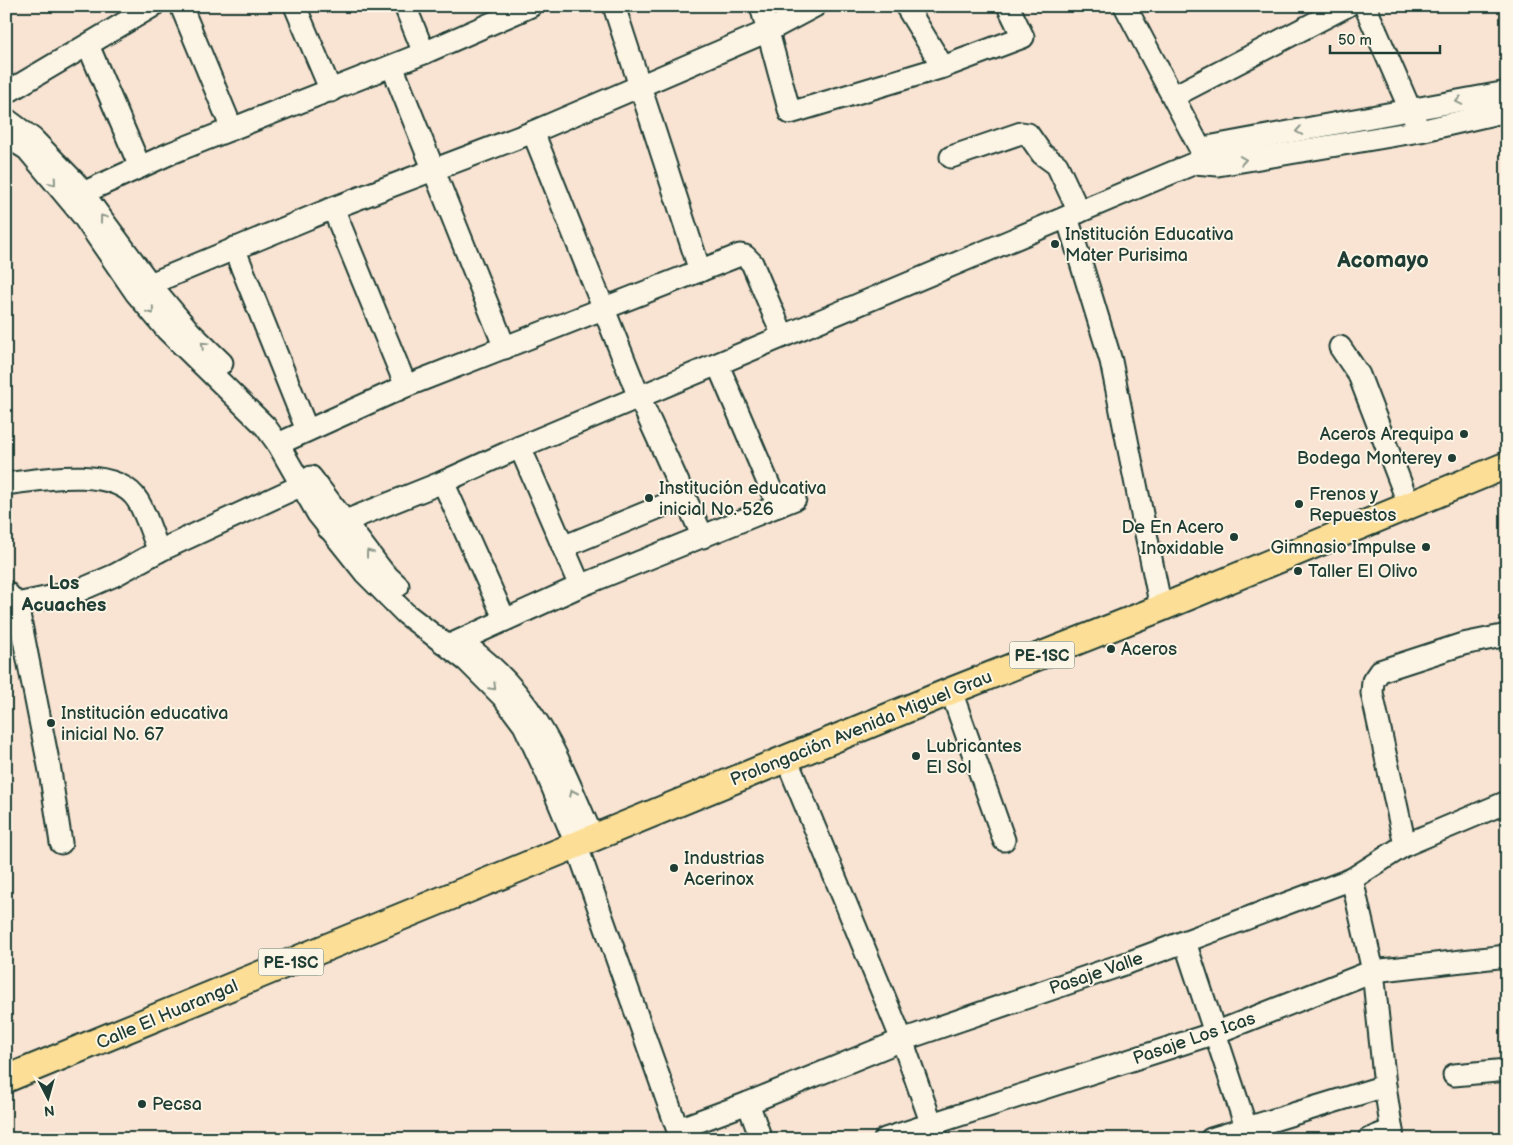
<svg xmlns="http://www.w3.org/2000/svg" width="1513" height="1145" font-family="'Balsamiq Sans',sans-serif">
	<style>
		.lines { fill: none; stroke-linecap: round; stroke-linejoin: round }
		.minor-casing { stroke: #1f3d34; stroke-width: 25 }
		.major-casing { stroke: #1f3d34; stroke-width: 30 }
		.minor { stroke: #fcf5e5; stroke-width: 21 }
		.major { stroke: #fcde96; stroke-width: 26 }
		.oneway { stroke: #8e998c }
		.poi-dot { fill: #1f3d34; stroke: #fcf5e5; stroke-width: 2 }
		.labels { text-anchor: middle; stroke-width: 4; stroke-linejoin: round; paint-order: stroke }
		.shield { fill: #fcf5e5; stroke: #617469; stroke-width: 1 }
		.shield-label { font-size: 16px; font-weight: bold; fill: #1f3d34 }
		.poi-label { font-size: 18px; fill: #1f3d34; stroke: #fcf5e5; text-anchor: start }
		.street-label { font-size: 18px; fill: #1f3d34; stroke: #fcf5e5 }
		.neighbourhood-label { font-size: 19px; font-weight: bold; fill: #1f3d34; stroke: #fcf5e5 }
		.district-label { font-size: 22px; font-weight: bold; fill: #1f3d34; stroke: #fcf5e5 }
	</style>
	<rect width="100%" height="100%" fill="#f9e3d2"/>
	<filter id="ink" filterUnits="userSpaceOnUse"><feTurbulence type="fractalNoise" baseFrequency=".02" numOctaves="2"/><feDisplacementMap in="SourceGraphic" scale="10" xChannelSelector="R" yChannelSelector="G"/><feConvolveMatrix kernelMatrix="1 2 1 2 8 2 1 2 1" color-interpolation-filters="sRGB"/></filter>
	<g filter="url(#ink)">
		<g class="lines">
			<g class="minor-casing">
				<g id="minor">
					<path d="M181 6 232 129"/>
					<path d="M295 6 331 91"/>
					<path d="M405 6 424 53"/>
					<path d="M614 6 700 271"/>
					<path d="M761 6 790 113 943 67 1023 37 1008 6"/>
					<path d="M906 6 943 67"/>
					<path d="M1125 6 1203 154"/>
					<path d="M1365 6 1416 123"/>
					<path d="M88 45 140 167"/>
					<path d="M392 66 505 348"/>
					<path d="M6 93 153 6"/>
					<path d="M1174 96 1347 6"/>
					<path d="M6 119 33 139 74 181 150 284 190 332 222 363"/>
					<path d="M533 132 639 397 703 537"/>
					<path d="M6 136 27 149 83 216 136 293 167 330 265 426 278 444 318 514 365 573 406 614 467 661 503 697 524 725 547 774 576 844 681 1139"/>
					<path d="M951 157 1021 133 1028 134 1042 154 1057 165 1079 212"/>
					<path d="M1195 163 1218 165 1420 131 1507 111"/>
					<path d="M83 193 171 153 424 53 531 6"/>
					<path d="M333 208 406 386"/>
					<path d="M1067 217 1111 361 1161 608"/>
					<path d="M234 248 307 430"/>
					<path d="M139 291 150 284 333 208 533 132 768 31 815 6"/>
					<path d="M1340 347 1359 375 1409 505"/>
					<path d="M718 365 778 506"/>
					<path d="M278 444 406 386 740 255 745 256 752 263 783 336"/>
					<path d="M520 447 580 586"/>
					<path d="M311 477 384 573 398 586"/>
					<path d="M443 482 505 620"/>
					<path d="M6 484C41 479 117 465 138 501 147 516 152 535 159 551"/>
					<path d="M328 528 443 482 520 447 1195 163 1213 146 1507 92"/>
					<path d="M563 547 684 497"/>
					<path d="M6 592 17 604 50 771 61 843"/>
					<path d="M17 604 78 591 115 575 159 551 313 480"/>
					<path d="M450 645 580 586 795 499"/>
					<path d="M468 647C538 699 559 761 593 838"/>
					<path d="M951 691 1004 840"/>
					<path d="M786 758 902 1040 937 1139"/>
					<path d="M1405 845 1372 693 1373 681 1380 671 1463 644 1507 635"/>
					<path d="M1352 879 1373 971 1385 1086 1393 1139"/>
					<path d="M1185 942 1246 1127"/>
					<path d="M1454 1075 1507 1070"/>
					<path d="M748 1103 761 1139"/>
					<path d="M678 1129 748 1103 902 1040 1130 962 1352 879 1405 845 1507 802"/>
					<path d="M885 1139 1215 1033 1373 971 1507 956"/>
					<path d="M1211 1139 1385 1086"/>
					<path d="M1369 1139 1392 1130"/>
				</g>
			</g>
			<g class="major-casing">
				<path id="major" d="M6 1079 951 691 1161 608 1507 465"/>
			</g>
			<use href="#minor" class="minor"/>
			<use href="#major" class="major"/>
		</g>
		<defs><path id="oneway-chevron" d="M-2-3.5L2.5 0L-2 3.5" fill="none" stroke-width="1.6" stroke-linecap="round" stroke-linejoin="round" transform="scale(1.25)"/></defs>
		<g class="oneway">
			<use href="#oneway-chevron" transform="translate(1459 101) rotate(169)"/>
			<use href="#oneway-chevron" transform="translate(1299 131) rotate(170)"/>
			<use href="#oneway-chevron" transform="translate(1243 160) rotate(-9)"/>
			<use href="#oneway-chevron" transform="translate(53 182) rotate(50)"/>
			<use href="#oneway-chevron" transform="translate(103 218) rotate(-127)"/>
			<use href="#oneway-chevron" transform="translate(151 311) rotate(51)"/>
			<use href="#oneway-chevron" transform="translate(204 345) rotate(-136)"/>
			<use href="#oneway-chevron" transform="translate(369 553) rotate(-127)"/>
			<use href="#oneway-chevron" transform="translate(493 687) rotate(45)"/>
			<use href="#oneway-chevron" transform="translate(573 793) rotate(-114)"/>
		</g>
	</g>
	<g class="poi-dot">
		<circle cx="1055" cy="244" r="5"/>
		<circle cx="1464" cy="434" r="5"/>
		<circle cx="1452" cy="458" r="5"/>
		<circle cx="649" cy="498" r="5"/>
		<circle cx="1299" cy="504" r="5"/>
		<circle cx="1234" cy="537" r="5"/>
		<circle cx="1426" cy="547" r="5"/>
		<circle cx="1298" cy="571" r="5"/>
		<circle cx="1111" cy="649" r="5"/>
		<circle cx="51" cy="723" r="5"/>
		<circle cx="916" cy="756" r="5"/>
		<circle cx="674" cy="868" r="5"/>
		<circle cx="142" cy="1104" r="5"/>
	</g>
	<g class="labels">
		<g class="shield">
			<rect x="1009.5" y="641.5" width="65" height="27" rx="4"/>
			<rect x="258.5" y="948.5" width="65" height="27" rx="4"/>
		</g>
		<g class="shield-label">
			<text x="1042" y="661">PE-1SC</text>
			<text x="291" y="968">PE-1SC</text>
		</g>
		<g class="poi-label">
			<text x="1065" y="240">Institución Educativa<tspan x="1065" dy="21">Mater Purisima</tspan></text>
			<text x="1454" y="440" text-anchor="end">Aceros Arequipa</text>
			<text x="1442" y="464" text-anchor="end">Bodega Monterey</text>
			<text x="659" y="494">Institución educativa<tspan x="659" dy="21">inicial No. 526</tspan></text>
			<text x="1309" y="500">Frenos y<tspan x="1309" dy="21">Repuestos</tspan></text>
			<text x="1224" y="533" text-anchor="end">De En Acero<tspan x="1224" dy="21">Inoxidable</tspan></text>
			<text x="1416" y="553" text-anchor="end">Gimnasio Impulse</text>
			<text x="1308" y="577">Taller El Olivo</text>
			<text x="1121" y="655">Aceros</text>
			<text x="61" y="719">Institución educativa<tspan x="61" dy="21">inicial No. 67</tspan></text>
			<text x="926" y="752">Lubricantes<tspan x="926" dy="21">El Sol</tspan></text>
			<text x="684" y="864">Industrias<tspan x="684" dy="21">Acerinox</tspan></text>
			<text x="152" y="1110">Pecsa</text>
		</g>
		<g class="street-label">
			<text transform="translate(861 728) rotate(-22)" y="6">Prolongación Avenida Miguel Grau</text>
			<text transform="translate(1096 973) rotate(-19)" y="6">Pasaje Valle</text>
			<text transform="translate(167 1014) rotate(-23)" y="6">Calle El Huarangal</text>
			<text transform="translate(1194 1038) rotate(-19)" y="6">Pasaje Los Icas</text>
		</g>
		<g class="neighbourhood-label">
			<text x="64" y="589">Los<tspan x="64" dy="22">Acuaches</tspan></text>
		</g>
		<g class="district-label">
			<text x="1383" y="267">Acomayo</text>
		</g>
	</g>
	<rect width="1513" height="1145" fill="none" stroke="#fcf5e5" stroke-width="25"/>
	<rect x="12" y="12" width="1488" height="1120" fill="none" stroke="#1f3d34" stroke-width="2" filter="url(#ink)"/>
	<g transform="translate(48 1098) rotate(174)" stroke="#fcf5e5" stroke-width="4" paint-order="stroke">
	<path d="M0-4L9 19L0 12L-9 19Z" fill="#1f3d34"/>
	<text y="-8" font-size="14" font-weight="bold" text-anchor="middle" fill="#1f3d34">N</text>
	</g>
	<path d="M1330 45v8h110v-8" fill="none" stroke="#1f3d34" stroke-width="2.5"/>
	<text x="1338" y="45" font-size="15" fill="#1f3d34" stroke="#fcf5e5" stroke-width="4" paint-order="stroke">50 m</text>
</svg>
